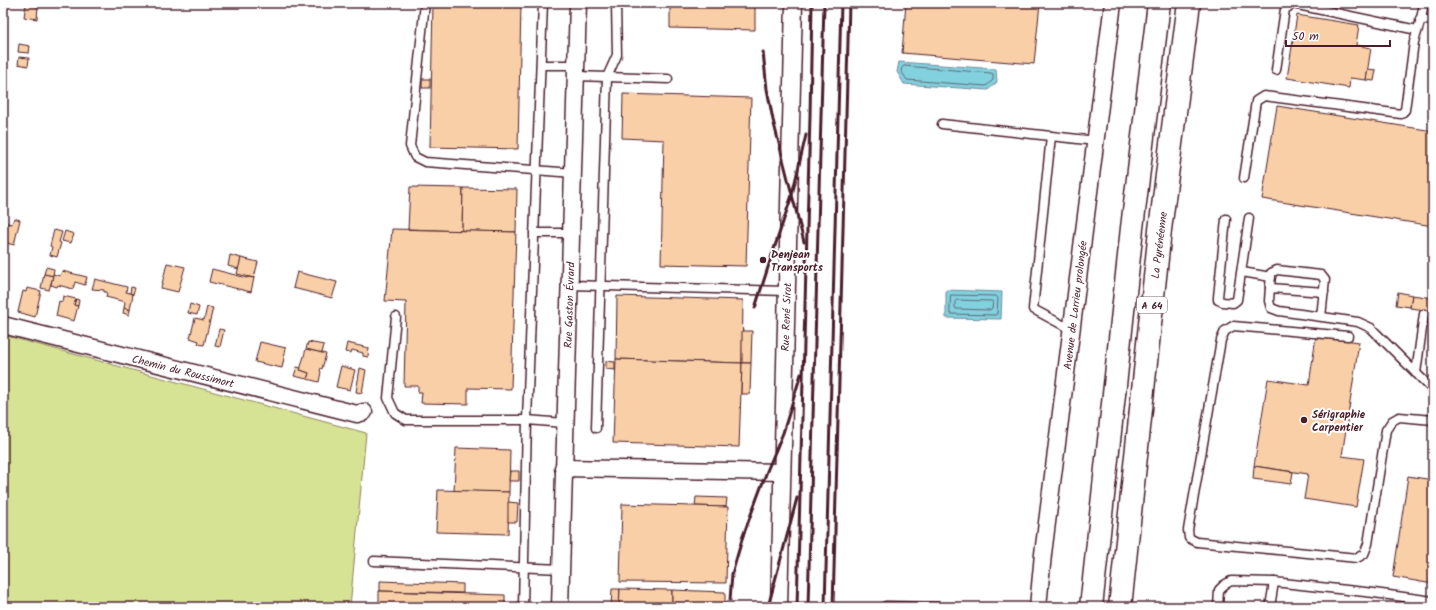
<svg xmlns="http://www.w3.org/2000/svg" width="1436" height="610" font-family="Kalam,sans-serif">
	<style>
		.green { fill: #d6e294; stroke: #908060 }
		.water { fill: #82d1df; stroke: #6c8a97 }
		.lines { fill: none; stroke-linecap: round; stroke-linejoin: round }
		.shore { stroke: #606673; stroke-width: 1 }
		.building { fill: #f8cfa7; stroke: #4a1f2b }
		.service-casing { stroke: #4a1f2b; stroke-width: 11 }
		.minor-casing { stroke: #4a1f2b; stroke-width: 19 }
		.motorway-casing { stroke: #4a1f2b; stroke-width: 25 }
		.service { stroke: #fff; stroke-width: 8 }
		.minor { stroke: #fff; stroke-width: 16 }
		.motorway { stroke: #fff; stroke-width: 22 }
		.rail { stroke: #4a1f2b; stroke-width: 3 }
		.poi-dot { fill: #4a1f2b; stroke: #fff; stroke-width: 1.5 }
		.labels { text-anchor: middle; stroke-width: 4; stroke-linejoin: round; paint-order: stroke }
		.shield { fill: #fff; stroke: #80626b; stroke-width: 1 }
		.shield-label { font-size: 10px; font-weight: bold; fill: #4a1f2b }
		.street-label { font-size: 11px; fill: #4a1f2b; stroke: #fff }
		.poi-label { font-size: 11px; font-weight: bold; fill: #4a1f2b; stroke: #fff; text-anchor: start }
	</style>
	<rect width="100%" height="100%" fill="#fff"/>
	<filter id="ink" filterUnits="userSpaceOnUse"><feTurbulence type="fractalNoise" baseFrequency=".025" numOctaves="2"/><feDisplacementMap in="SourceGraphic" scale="8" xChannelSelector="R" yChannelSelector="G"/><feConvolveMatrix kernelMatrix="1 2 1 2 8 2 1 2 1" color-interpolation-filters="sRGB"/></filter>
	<g filter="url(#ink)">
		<path class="green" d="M3 335 366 433 350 607H3Z"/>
		<g class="water">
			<path d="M899 62 996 69 997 82 988 90 904 84 897 72Z"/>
			<path d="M946 290 1002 292 1001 319 946 318Z"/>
		</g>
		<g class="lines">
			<g class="shore">
				<path d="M904 66 991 73 993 74V80L986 86 907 80 901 71 902 68Z"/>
				<path d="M951 295 996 296 998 298 997 314 995 315 951 314 950 312Z"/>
				<path d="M957 300 991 301 993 302 992 308 990 310 956 309 955 307V302Z"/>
			</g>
		</g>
		<g class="building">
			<path d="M433 3H521L518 149 430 147Z"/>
			<path d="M670 3H755V30L670 28Z"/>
			<path d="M906 3H1040L1034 64 902 53Z"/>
			<path d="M26 4 38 6 37 19 24 17Z"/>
			<path d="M1297 15 1359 25 1356 45 1371 48 1366 80 1350 78 1349 88 1287 78Z"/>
			<path d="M19 44 30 46 29 53 18 52Z"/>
			<path d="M19 57 29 58 28 66 18 64Z"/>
			<path d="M1368 69 1376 70 1374 81 1366 80Z"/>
			<rect x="422" y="79" width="8" height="9"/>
			<path d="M623 94 751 98 746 266 661 264 664 140 622 138Z"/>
			<path d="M1277 106 1433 131V226L1262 199Z"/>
			<path d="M410 187 463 188 462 231 408 229Z"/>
			<path d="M463 188 517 189 516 232 462 231Z"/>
			<path d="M14 218 20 220 14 245 3 242V222L12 224Z"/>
			<path d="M392 229 516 232 511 389 468 388V404L421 403 422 392H418V386H404L406 302 385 301Z"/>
			<path d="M54 230 62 232 59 242 61 243 57 257 50 255 52 247 50 246Z"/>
			<path d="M65 231 74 234 71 243 62 241Z"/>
			<path d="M230 255 241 258 239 269 228 266Z"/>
			<path d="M241 258 258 262 254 278 237 274Z"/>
			<path d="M167 263 185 267 178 292 161 288Z"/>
			<path d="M46 267 54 269 53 276 44 274Z"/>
			<path d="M212 269 247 278V277L254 278 251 292 209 282Z"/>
			<path d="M62 271 87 277 85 285 75 282 73 289 58 285 57 287 51 285 53 274 60 276Z"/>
			<path d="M297 272 337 282 332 298 293 288Z"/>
			<path d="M44 274 53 276 49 290 41 288Z"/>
			<path d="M95 279 127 287 126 292 133 294 130 310 124 308 125 302 106 297 107 292H104V290L92 289Z"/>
			<path d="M131 287 135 288 133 294 130 293Z"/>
			<path d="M27 288 41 291 35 317 18 312 23 291 26 292Z"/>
			<path d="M1398 292 1412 295 1410 307 1396 305Z"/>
			<path d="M1412 295 1433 298V311L1410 308Z"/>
			<path d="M63 296 76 299 74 305 78 306 74 321 56 316 59 301 62 302Z"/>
			<path d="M617 296 743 300 742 363 616 359Z"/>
			<path d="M76 299 79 300 78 306 74 305Z"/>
			<path d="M190 304 199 307 197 315 188 313Z"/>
			<path d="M207 307 213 308 204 345 198 344 199 341 190 338 195 318 204 320Z"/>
			<path d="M124 308 130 310 129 315 123 313Z"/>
			<path d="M219 329 224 330 220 347 215 346Z"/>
			<path d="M742 331H752L751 363H742Z"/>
			<path d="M1316 336 1359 342 1342 456 1364 459 1356 507 1304 499 1308 474 1254 466 1268 379 1309 385Z"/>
			<path d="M260 342 286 348 282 368 255 362Z"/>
			<path d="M308 342 324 345 322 353 306 349Z"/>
			<path d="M347 343 369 348 368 357 363 356V353L352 350 351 353 345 352Z"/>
			<path d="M306 349 326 354 322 369 321 368 320 371 321 372 319 382 307 379 309 373 300 370Z"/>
			<path d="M616 359 742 363 739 447 613 443Z"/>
			<path d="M606 361 615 362V370L606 369Z"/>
			<path d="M742 363H751L750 394H741Z"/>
			<path d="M341 366 355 370 350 390 336 387Z"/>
			<path d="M297 367 301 368 300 370 309 373 307 379 294 376Z"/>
			<path d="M360 368 366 370 362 393 356 392Z"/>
			<path d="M456 448 510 450 509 492 454 491Z"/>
			<path d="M1254 466 1293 472 1291 484 1253 479Z"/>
			<path d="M510 471H519V481H509Z"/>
			<path d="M1408 476 1433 480V584L1393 577Z"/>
			<path d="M438 490 509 492 508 534 436 532Z"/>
			<path d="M696 497 727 498 726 507 695 506Z"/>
			<path d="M508 502 518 503 517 522H508Z"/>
			<path d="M622 504 728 507 726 583 620 582Z"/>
			<path d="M380 581 463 584V593L380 591Z"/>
			<path d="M612 589H620L619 607H611Z"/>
			<path d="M620 589 672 590V607H619Z"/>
			<path d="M672 590 725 592V607H672Z"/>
			<path d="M379 591 505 595V607H379Z"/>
			<path d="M1402 600 1433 605V607H1401Z"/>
		</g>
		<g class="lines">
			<g class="service-casing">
				<g id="service">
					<path d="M425 3 410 146 415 157 425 162 574 173"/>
					<path d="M1420 19 1433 21"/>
					<path d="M541 65H576"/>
					<path d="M1276 70 1285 9 1293 4 1417 30"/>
					<path d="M576 76 668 79"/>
					<path d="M942 124 1096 141"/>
					<path d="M1051 136 1033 309 1072 330"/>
					<path d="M1244 178 1256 101 1264 96 1401 114 1405 110 1414 42 1421 19 1424 3"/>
					<path d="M1226 219 1218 297V300L1223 302 1233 303 1237 300 1249 218"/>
					<path d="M534 233H572"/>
					<path d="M1242 272 1271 277"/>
					<path d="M570 285 787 291"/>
					<path d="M1270 288 1324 292"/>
					<path d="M396 317 388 398 395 413 406 420H527L564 423"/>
					<path d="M1321 317 1325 280 1321 275 1277 270 1271 273 1269 301 1271 308 1279 311 1358 322 1371 328 1433 390"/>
					<path d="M1348 336 1233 326 1225 331 1221 340 1188 530 1189 538 1197 542 1357 558 1364 554 1368 544 1386 430 1392 421 1399 417 1433 420"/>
					<path d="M1416 373 1424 314"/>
					<path d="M596 428 607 77 617 55 616 3"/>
					<path d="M374 561 561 569"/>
					<path d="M523 607 527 420 543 3"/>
					<path d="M884 607 886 606 938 607"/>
					<path d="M1218 607 1219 590 1224 585 1231 581 1274 582 1374 593 1433 601"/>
					<path d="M1270 607 1274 582"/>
				</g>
			</g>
			<g class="minor-casing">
				<g id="minor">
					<path d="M3 325 357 414 364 412"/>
					<path d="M563 468 782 472"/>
					<path d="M560 607C565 406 573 204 578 3"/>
					<path d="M779 607 794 3"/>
					<path d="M1038 607 1043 554 1113 3"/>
				</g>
			</g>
			<g class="motorway-casing">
				<g id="motorway">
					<path d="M1091 607 1132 228 1159 3"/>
					<path d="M1120 607 1160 230 1189 3"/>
				</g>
			</g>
			<use href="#service" class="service"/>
			<use href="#minor" class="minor"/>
			<use href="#motorway" class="motorway"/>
			<g class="rail">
				<path d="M763 52 767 89 773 120 804 242"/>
				<path d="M755 308 771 258 792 195 806 135"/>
				<path d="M730 600 732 574 743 536 767 471 783 433 801 374"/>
				<path d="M768 607 797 498"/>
				<path d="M797 607 810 116 812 3"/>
				<path d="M808 607 824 3"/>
				<path d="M825 607 841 3"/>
				<path d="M833 607 849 3"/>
			</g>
		</g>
	</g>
	<g class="poi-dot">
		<circle cx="763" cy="260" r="4"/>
		<circle cx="1304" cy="420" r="4"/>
	</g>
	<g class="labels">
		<rect class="shield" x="1137" y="297" width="30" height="16" rx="3"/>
		<g class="shield-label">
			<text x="1152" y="309">A 64</text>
		</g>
		<g class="street-label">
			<text transform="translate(1159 245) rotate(-83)" y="4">La Pyrénéenne</text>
			<text transform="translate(569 305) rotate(-88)" y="4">Rue Gaston Évrard</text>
			<text transform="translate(1075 305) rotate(-83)" y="4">Avenue de Larrieu prolongée</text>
			<text transform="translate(786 317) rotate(-88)" y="4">Rue René Sirot</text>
			<text transform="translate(183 371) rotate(14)" y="4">Chemin du Roussimort</text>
		</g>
		<g class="poi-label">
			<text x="771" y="258">Denjean<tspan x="771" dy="13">Transports</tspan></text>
			<text x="1312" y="418">Sérigraphie<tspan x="1312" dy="13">Carpentier</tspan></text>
		</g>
	</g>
	<rect width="1436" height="610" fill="none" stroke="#fff" stroke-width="16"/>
	<rect x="8" y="8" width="1420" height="594" fill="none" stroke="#4a1f2b" stroke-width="1.5" filter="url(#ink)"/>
	<path d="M1286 40v6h104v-6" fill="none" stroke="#4a1f2b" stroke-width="2"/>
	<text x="1292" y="40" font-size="12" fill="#4a1f2b" stroke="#ffffff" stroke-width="3" paint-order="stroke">50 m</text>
</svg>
